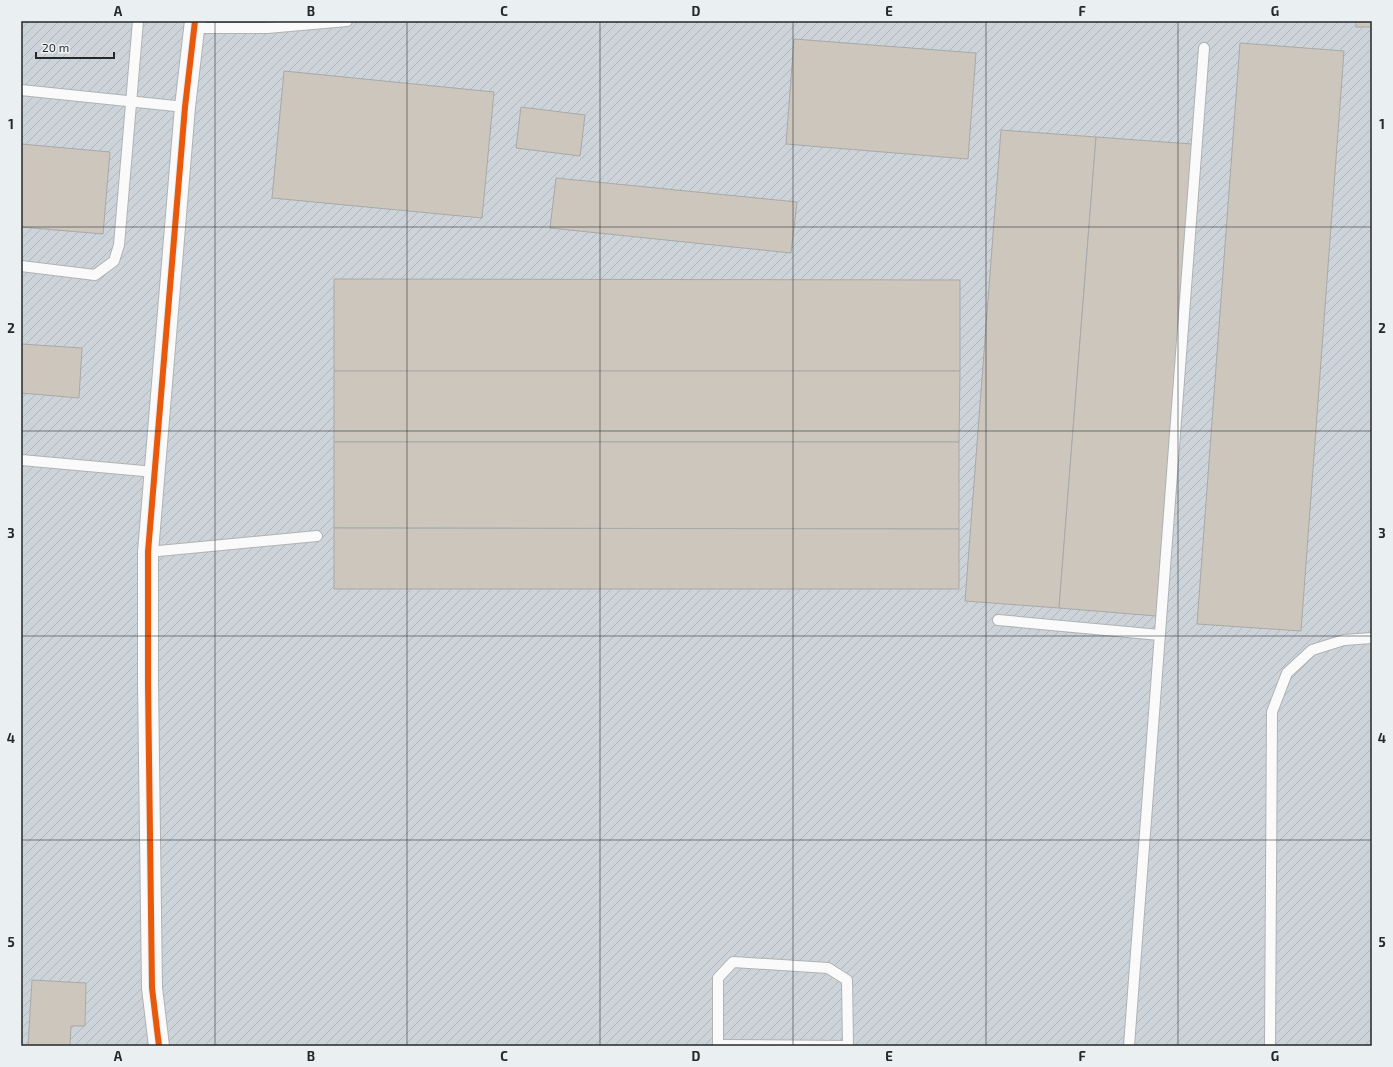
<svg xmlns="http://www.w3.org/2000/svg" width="1393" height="1067" font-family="'Exo 2',sans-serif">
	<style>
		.industrial { fill: url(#industrial-furrows) }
		.building { fill: #ccc6bd; stroke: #a9a9a9 }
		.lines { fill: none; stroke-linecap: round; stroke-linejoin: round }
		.service-casing { stroke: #b0b2b3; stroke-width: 12 }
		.minor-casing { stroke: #b0b2b3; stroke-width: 22 }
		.service { stroke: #fafafb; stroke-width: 10 }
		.minor { stroke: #fafafb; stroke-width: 20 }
		.cycleway-casing { stroke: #eaeff2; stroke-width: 8 }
		.cycleway { stroke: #e8590c; stroke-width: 6 }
		.grid { fill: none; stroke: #262829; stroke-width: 1; stroke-opacity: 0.55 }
		.neatline { fill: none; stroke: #262829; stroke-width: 1.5 }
		.grid-label { font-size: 13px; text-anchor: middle; font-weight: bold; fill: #262829 }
	</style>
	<defs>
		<pattern id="industrial-furrows" width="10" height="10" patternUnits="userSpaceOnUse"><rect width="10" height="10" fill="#ccd3d9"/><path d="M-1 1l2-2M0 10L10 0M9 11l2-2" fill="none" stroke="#afb5ba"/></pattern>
	</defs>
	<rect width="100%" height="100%" fill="#dfe1e3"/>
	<rect class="industrial" x="21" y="21" width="1351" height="1025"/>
	<g class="building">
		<rect x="1356" y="21" width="16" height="6"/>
		<path d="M794 39 976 53 968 159 786 144Z"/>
		<path d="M1240 43 1344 51 1301 631 1197 624Z"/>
		<path d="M284 71 494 92 482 218 272 198Z"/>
		<path d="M521 107 585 115 580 156 516 148Z"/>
		<path d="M1001 130 1096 137 1059 608 965 601Z"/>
		<path d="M1096 137 1192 144 1156 616 1059 608Z"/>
		<path d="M21 144 110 152 103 234 21 227Z"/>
		<path d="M556 178 797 202 791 253 550 228Z"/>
		<path d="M334 279 960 280V371H334Z"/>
		<path d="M21 344 82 348 79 398 21 393Z"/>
		<path d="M334 371H960L959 442H334Z"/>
		<path d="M334 442H959V529L334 528Z"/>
		<path d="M334 528 959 529V589H334Z"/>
		<path d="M32 980 86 983 85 1026H71L70 1046H28Z"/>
	</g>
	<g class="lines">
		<g class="service-casing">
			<g id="service">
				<path d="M195 28H267L347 21"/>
				<path d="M21 90 185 107"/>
				<path d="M21 266 95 275 114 261 119 245 138 21"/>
				<path d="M21 460 155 472"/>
				<path d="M148 552 317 536"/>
				<path d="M998 620 1160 635"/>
				<path d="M718 1045 848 1046"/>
				<path d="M718 1046V978L733 962 828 968 847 980 848 1046"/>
				<path d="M1129 1046 1204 48"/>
				<path d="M1270 1046 1272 712 1287 673 1312 650 1344 640 1372 638"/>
			</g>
		</g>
		<g class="minor-casing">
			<path id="minor" d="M159 1046 152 988 148 683V552L185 107 195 21"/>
		</g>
		<use href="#service" class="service"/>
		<use href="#minor" class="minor"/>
		<g class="cycleway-casing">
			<path id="cycleway" d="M159 1046 152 988 148 683V552L185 107 195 21"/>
		</g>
		<use href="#cycleway" class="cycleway"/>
	</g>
	<path class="grid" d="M215 21V1046M407 21V1046M600 21V1046M793 21V1046M986 21V1046M1178 21V1046M21 227H1372M21 431H1372M21 636H1372M21 840H1372"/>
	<rect width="1393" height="1067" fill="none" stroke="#eaeff2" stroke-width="44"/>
	<path d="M36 52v6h78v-6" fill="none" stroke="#262829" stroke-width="2"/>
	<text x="42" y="52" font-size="12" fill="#262829" stroke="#eaeff2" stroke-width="3" paint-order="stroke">20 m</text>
	<rect x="22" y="22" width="1349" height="1023" class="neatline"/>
	<g class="grid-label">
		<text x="118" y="16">A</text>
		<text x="311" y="16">B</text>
		<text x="504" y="16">C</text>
		<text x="696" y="16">D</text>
		<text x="889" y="16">E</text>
		<text x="1082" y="16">F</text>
		<text x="1275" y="16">G</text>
		<text x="11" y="129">1</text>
		<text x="1382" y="129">1</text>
		<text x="11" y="333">2</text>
		<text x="1382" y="333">2</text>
		<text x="11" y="538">3</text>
		<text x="1382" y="538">3</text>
		<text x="11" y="743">4</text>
		<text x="1382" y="743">4</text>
		<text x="11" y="947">5</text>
		<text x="1382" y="947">5</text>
		<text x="118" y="1061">A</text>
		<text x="311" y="1061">B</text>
		<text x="504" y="1061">C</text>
		<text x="696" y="1061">D</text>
		<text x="889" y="1061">E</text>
		<text x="1082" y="1061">F</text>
		<text x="1275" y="1061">G</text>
	</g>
</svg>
